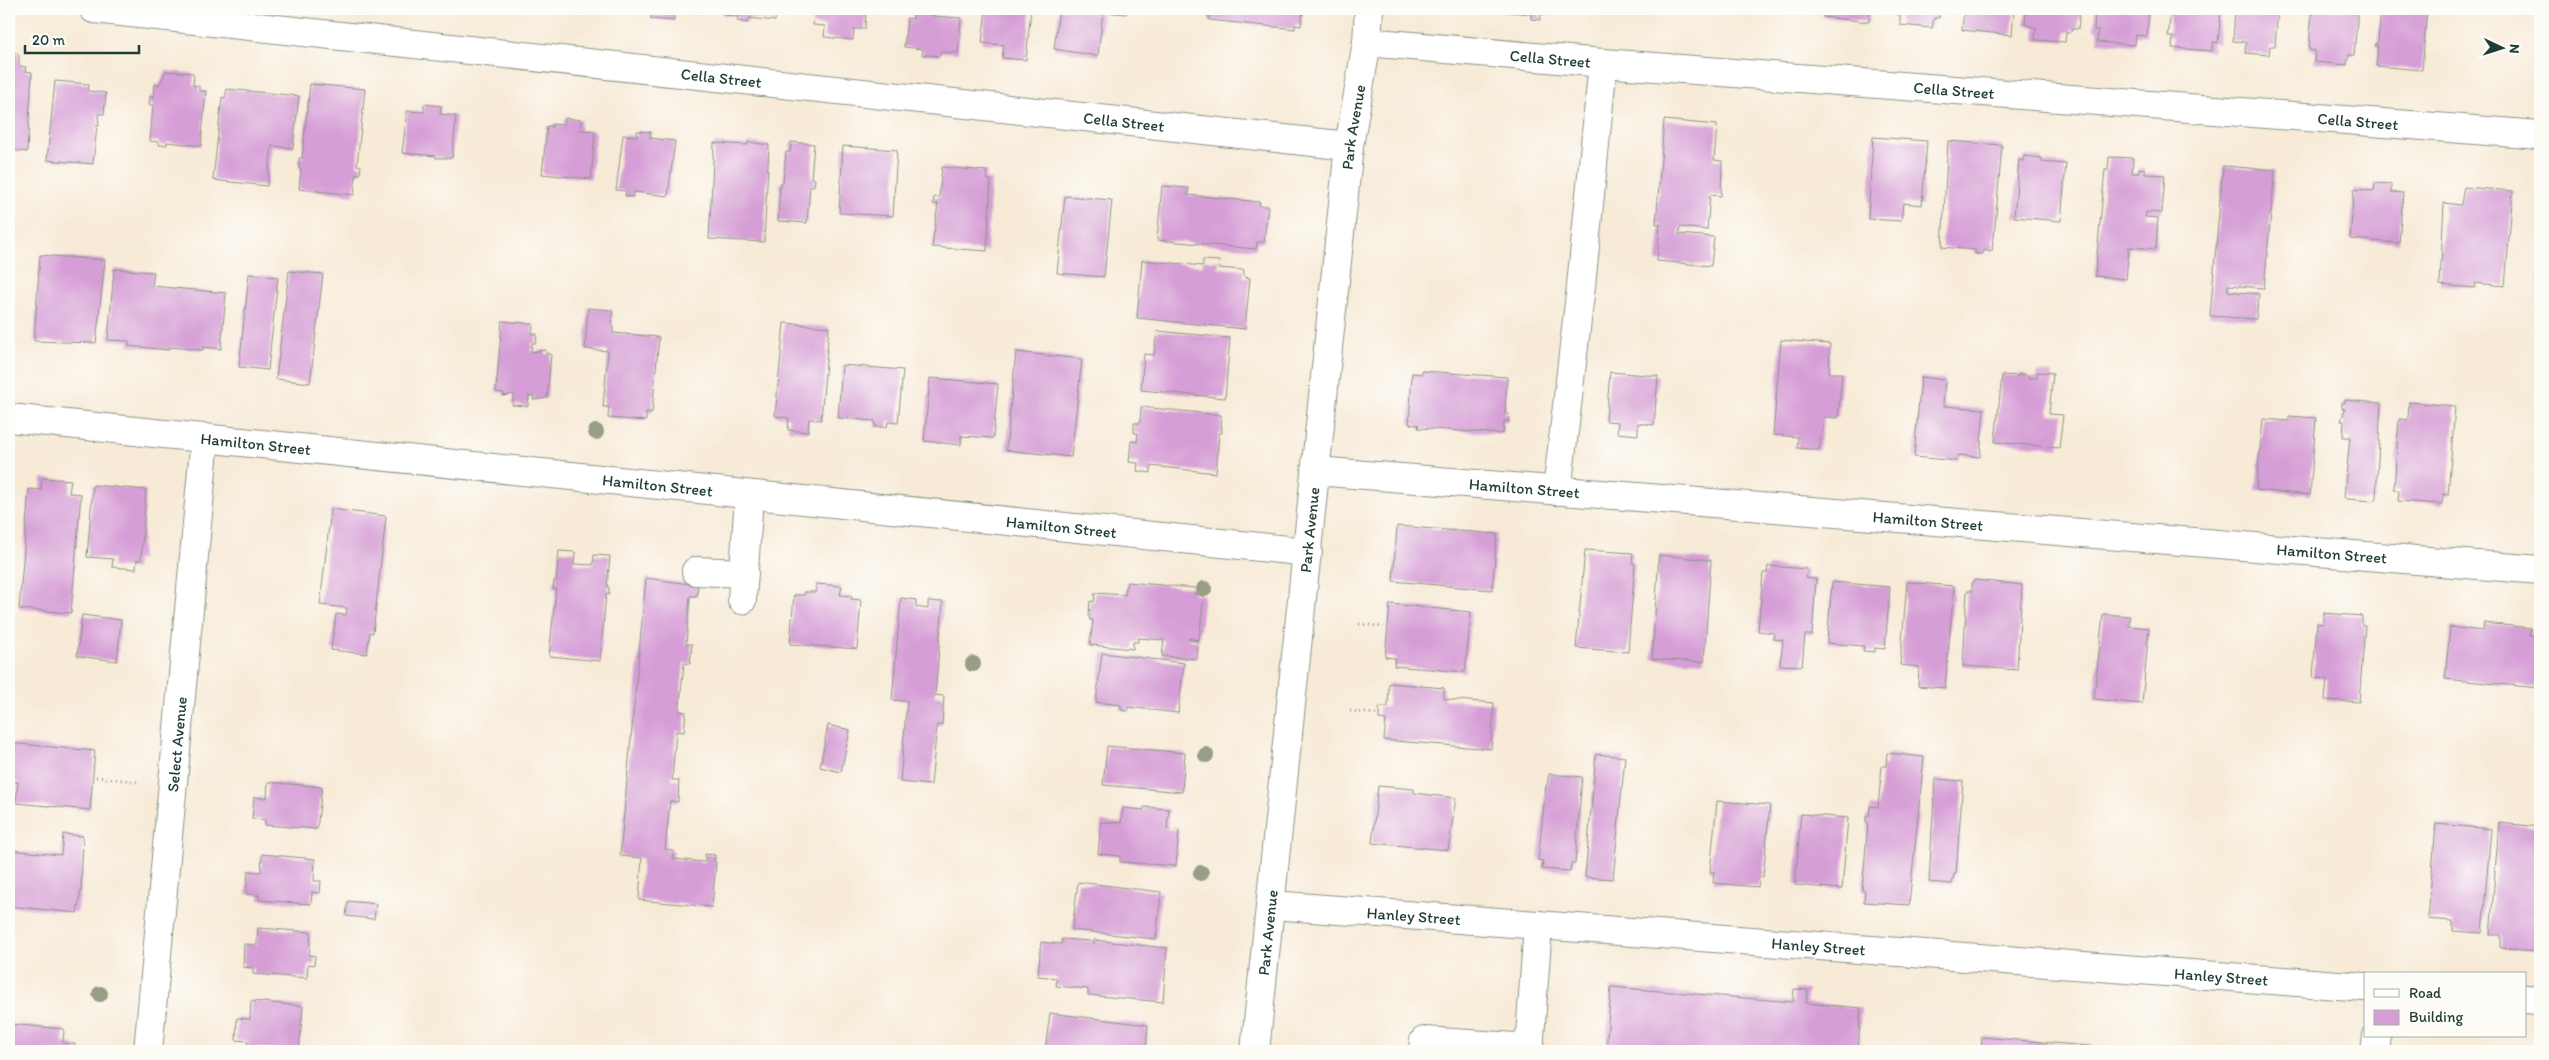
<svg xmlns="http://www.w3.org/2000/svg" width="2549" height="1060" font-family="Itim,sans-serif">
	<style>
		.building { fill: #d69ed6 }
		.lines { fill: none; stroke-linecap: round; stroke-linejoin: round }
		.minor-casing { stroke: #8b9486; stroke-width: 30 }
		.major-casing { stroke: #8b9486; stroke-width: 30 }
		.path { stroke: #8b9486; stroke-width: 3; stroke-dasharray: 1 4; stroke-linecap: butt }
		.minor { stroke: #fff; stroke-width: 28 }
		.major { stroke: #fff; stroke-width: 28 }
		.tree { fill: #969e85 }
		.labels { text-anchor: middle; stroke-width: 5; stroke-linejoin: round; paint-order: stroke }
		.street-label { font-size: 16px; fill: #1f3d34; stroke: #fdfcf7 }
	</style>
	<rect width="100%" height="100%" fill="#fdfcf7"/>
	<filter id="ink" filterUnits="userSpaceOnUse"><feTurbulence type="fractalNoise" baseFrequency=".02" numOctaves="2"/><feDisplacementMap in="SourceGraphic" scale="10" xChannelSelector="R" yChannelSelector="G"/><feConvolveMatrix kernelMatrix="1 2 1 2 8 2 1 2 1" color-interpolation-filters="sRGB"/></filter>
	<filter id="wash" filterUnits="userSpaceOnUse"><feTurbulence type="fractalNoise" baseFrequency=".0096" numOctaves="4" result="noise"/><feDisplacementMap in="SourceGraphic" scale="20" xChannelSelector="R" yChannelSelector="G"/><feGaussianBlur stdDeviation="1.12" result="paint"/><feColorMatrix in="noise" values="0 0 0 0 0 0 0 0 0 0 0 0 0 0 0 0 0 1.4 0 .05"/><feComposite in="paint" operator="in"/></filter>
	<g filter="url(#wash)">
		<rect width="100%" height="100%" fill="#f7ead7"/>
		<g id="blocks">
			<g class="building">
				<path d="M652 9H698V13L674 11V21L651 19Z"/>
				<path d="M724 9H776L775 21 749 18 748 23 737 21 738 16 723 15Z"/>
				<path d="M814 9H866L865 29H854L853 40 824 37 825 26 813 25Z"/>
				<path d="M913 9H933V16L961 18 958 53 940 52V56L922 55 923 49 904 47 907 18 913 19Z"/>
				<path d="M986 9H1031L1026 60 1002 58 1004 45 982 43Z"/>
				<path d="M1059 9H1127L1126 14 1103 12 1098 56 1054 49Z"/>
				<path d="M1206 9H1303L1301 26 1295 25V29L1209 20V16L1206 15Z"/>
				<path d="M1474 9H1559L1556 15 1541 14 1540 20 1531 19V14Z"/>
				<path d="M1782 9H1800V12Z"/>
				<path d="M1823 9H1870L1869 22 1823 17Z"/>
				<path d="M1896 9H1939V18H1934L1932 28 1900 25V15L1895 14Z"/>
				<path d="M1964 9H2014L2012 35 1962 30Z"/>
				<path d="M2026 9H2080L2078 29H2072L2071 32H2066L2065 42 2035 40 2036 28 2025 24Z"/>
				<path d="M2095 9H2149L2147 36 2136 35 2135 45 2097 42 2098 30H2094Z"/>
				<path d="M2171 9H2221L2218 43 2213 42 2212 51 2172 48 2173 37H2168Z"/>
				<path d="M2235 9H2278L2275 46H2270L2269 55 2245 53 2246 42 2233 41Z"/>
				<path d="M2312 9H2358L2354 55H2349L2347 65 2314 62 2315 51 2309 50Z"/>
				<path d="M2381 9H2427L2422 70 2376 66 2378 46H2375L2378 41Z"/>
				<path d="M9 52 17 53 19 56V66L26 67 25 71 32 72 27 152 9 150Z"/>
				<path d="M166 71 192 73 194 76 193 85 199 86V91H206L201 146 167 142V145H159V142L150 141 153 105H149L150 96 154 97 155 84 159 85Z"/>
				<path d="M55 81 89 84 88 91 106 93 104 114H98L99 126 97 125 93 164 47 160Z"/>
				<path d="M310 84 365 89 357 165 361 166 360 174H356L354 195 299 189 301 169 299 168V158H302Z"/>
				<path d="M227 89 299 96 293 148 272 146 267 186 213 180 222 97 225 98Z"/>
				<path d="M424 104 441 106 440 114 456 116 452 158H436V156L402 153 407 111 424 112Z"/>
				<path d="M565 118 581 120 580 130 595 131 591 179 542 174 547 126 552 127V124L564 125Z"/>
				<path d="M1664 120 1717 125 1714 160 1722 161 1721 196 1710 195 1707 230 1680 227 1679 234 1714 237 1711 266 1657 261 1660 224H1656Z"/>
				<path d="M637 131 651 132 650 138 675 141 668 196 634 192 633 197 625 196 626 191 616 190 623 135 637 136Z"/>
				<path d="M1873 137 1927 141 1922 205 1903 203 1901 221 1868 219Z"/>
				<path d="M1948 141 2002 145 1994 238H1993L1992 251 1984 250 1983 254H1975V250L1942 247Z"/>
				<path d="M748 142 769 145 764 242 709 239 714 143 748 145Z"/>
				<path d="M791 142 814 144 811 178 815 179 814 186H810L807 223 778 221 780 183H783L786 152H790Z"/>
				<path d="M843 146 897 150 893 216 839 213Z"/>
				<path d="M2024 156 2042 158V162L2066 164 2061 221 2014 217 2019 160 2023 161Z"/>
				<path d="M2109 157 2133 158 2132 173H2139V168L2145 169V174L2165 175 2162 213 2146 212 2145 217 2158 218 2156 249 2129 247 2126 279 2095 276 2105 170H2108Z"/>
				<path d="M2223 166 2275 170 2264 288 2228 285V291L2259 294 2256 319 2210 316Z"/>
				<path d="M942 167 987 171 986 179 991 180 987 251 932 247 938 204H933L934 197H939Z"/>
				<path d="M2375 183 2391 184V192L2403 193 2399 243 2350 239 2354 189 2374 191Z"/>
				<path d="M1162 186 1189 188 1188 195 1260 202 1259 206H1268L1264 242H1257L1256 249 1157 240Z"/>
				<path d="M2464 187 2513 191 2505 286 2475 283V288L2440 285 2444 203 2461 205Z"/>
				<path d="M1065 196 1112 200 1104 277 1057 273Z"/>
				<path d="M40 255 105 260 96 343 34 341Z"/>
				<path d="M1142 260 1203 266V260L1219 261 1218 268 1244 270V277L1250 278 1245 329 1137 318Z"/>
				<path d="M114 269 154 272 152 286 226 293 221 349 203 347V350L169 347V350L129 346V341L108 340Z"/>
				<path d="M289 271 323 274 310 383 276 379Z"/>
				<path d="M249 274 278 277 268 370 239 367Z"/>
				<path d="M2539 275H2540V306H2537Z"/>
				<path d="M588 308 612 310 613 333 659 337 652 413 646 412V421L608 418 609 407H603L608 351 585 349Z"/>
				<path d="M502 321 533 324 532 334H537L536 343H532L531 352 546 350V354H551L547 398 533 400 534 396H529L528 406 512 405 514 394 503 396 504 393 496 392Z"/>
				<path d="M784 323 829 327 821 420 809 419 808 432 788 430 789 418 775 416Z"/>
				<path d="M1157 331 1230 338 1225 398 1141 390 1144 354 1154 355Z"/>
				<path d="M1781 340 1830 344 1829 373H1842L1838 418 1824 417 1819 450 1797 448 1798 437 1773 435Z"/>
				<path d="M1016 352 1082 359 1071 457 1006 450Z"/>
				<path d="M842 365 903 370 898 423 888 422 887 427H875V421L838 418Z"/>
				<path d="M1422 371 1507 377 1505 414H1509L1508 422 1504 421 1503 434 1418 428 1419 425 1409 424 1412 373 1422 374Z"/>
				<path d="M1610 372 1658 376 1654 425 1638 423V435L1617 433 1618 422 1606 421Z"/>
				<path d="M2037 372 2053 373 2049 414 2063 415 2059 448 1995 442 2002 375 2019 376V374L2028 375V378H2037Z"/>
				<path d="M1921 377 1945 380 1943 406 1984 409 1980 457 1958 455V461L1914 457Z"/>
				<path d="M930 378 998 384 993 438 961 436V445L924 441Z"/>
				<path d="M2345 400 2381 403 2376 498 2373 501 2347 499 2344 497 2350 437H2343L2344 421H2341L2345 409 2342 408V403H2345Z"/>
				<path d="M2409 402 2455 406 2448 495 2443 494 2442 504 2398 501 2399 490H2394L2399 419 2408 420Z"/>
				<path d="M1141 407 1221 415 1222 433H1219L1216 473 1151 466V473L1137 471 1138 463 1129 462 1131 441 1137 442 1138 433H1134V423H1140Z"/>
				<path d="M2289 416 2316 418 2310 495 2256 490 2263 419 2289 421Z"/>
				<path d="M42 478 71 480 69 493 81 494 71 613 19 609 29 489 41 490Z"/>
				<path d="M93 485 146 490 141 560H137L136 569 112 567 113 559 87 557Z"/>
				<path d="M331 509 386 516 373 633 370 632 367 654 331 650 336 614 346 615 347 608 320 605Z"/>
				<path d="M1397 526 1497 534 1492 590 1393 581Z"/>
				<path d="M1585 550 1633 553 1632 563H1635L1628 652 1576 648Z"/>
				<path d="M559 551 575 552 574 564 593 565 594 555 610 556 607 587H609V595L606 594 600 661 549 656 556 589H553L554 581H556Z"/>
				<path d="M1659 555 1711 560 1704 662 1652 659Z"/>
				<path d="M1768 566 1807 569 1806 578 1816 579 1812 635H1805L1802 666 1780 665 1783 640 1773 639 1774 633 1758 631 1763 573H1767Z"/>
				<path d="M646 578 698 585 697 596H690L686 644H692L690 664 684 663 679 711 686 712 684 732 676 731 672 780H679L678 802 670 801 665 849 674 851 673 859 705 862V854L715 855 714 862H716L712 907 639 900 642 858 620 856Z"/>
				<path d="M1975 580 2022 585 2017 670 1963 666 1967 591H1972V582Z"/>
				<path d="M1127 582 1195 588 1194 594 1204 595 1199 640 1189 638V640L1198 641 1197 659 1162 656 1164 640 1138 638V642H1133V649L1090 645 1093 620H1090L1089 615 1090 601 1094 602 1095 593 1125 595Z"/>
				<path d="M1832 582 1890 587 1885 649 1875 648V652L1863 651 1864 646 1827 643Z"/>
				<path d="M1907 582 1954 586 1945 688 1918 686 1919 667 1900 665Z"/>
				<path d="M816 584 842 586 840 595 852 596 851 599 861 600 857 649 790 644 794 595H804L805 592H816Z"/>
				<path d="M901 598 916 600V607L928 609V601L943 602 935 695 944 696 942 725H937L931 785 900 782 907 701 892 700Z"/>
				<path d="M1390 604 1471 612 1465 672 1394 666 1395 658 1385 657Z"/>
				<path d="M2323 613 2362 616V626H2365L2359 702 2325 700 2327 679 2313 678 2317 623 2323 624Z"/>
				<path d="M2103 614 2130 616 2129 626 2149 628 2142 704 2094 699Z"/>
				<path d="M82 615 121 620 117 661 77 656Z"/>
				<path d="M2484 623 2531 628 2530 635 2540 636V688L2445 679 2450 627 2483 631Z"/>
				<path d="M1102 653 1184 663 1178 713 1128 707V711L1121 710V705L1096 702Z"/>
				<path d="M1389 683 1444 688V699L1494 703 1491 749 1384 740 1386 720 1379 719V707H1388Z"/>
				<path d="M828 725 850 730 841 772 820 767Z"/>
				<path d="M9 743 95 751 90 810 16 803 18 782 9 781Z"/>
				<path d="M1107 746 1185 753 1182 792 1103 785Z"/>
				<path d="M1887 753 1924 757 1909 905 1864 902 1865 891H1862L1868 823 1866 822V816H1869L1870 806 1878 807 1882 766H1886Z"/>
				<path d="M1596 754 1625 757 1613 879 1585 877Z"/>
				<path d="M1549 774 1582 777 1575 864H1571L1570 871 1542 869 1543 861 1538 860 1546 785H1547Z"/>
				<path d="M1935 779 1963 781 1956 874H1954L1952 884 1929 882Z"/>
				<path d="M268 782 322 787 317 829 265 825V820L252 819 254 797 267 798Z"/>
				<path d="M1378 786 1414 789V793L1456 798 1448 850 1372 843Z"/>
				<path d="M1717 801 1770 805 1763 877H1759L1758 887 1713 883 1714 872H1710Z"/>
				<path d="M1144 807 1169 809 1167 829 1179 830 1176 866 1120 862V856L1098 854 1101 822 1121 823 1123 808 1144 810Z"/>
				<path d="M1801 814 1848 818 1842 889 1795 885Z"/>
				<path d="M2499 823 2540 827V939H2535L2534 951 2501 948V935H2490Z"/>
				<path d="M2436 824 2491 829 2482 933 2453 931V921L2428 919Z"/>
				<path d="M63 834 83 836 81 891 77 913 9 906V850L61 855Z"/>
				<path d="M262 854 315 859 314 881H321L320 893 312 892 311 904 259 900V895L246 894 248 871 261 872Z"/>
				<path d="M1078 882 1161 892 1156 939 1072 930Z"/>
				<path d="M348 901 376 904 374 919 346 916Z"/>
				<path d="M258 928 311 932 309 955 315 956 314 965 308 964 307 978 253 974V968L243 967 244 944 257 945Z"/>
				<path d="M1062 939 1091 941 1094 944V940L1167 948 1163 1002 1088 995V989L1056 986 1057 978 1038 976 1041 942 1061 944Z"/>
				<path d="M1611 987 1793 1002 1794 989 1808 990 1806 1003 1861 1008 1858 1051H1606Z"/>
				<path d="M251 1001 303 1006 299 1051 247 1047 248 1041 236 1040 237 1018 250 1019Z"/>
				<path d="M1050 1013 1148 1025 1146 1051H1045Z"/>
				<path d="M9 1024 64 1029 63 1043 75 1044 74 1051H9Z"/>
				<path d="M1982 1037 2136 1050V1051H1981Z"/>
			</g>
		</g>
	</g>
	<g filter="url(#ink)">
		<use href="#blocks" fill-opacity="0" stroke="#8b9486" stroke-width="1"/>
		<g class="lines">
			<g class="minor-casing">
				<g id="minor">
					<path id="s1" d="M94 9 1349 146"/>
					<path id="s2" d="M1367 42 1603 63 2540 135"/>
					<path id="s3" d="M9 418 1308 552"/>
					<path id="s4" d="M1316 471 2540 570"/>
					<path d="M1557 491 1581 286 1603 63"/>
					<path d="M696 571 744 573"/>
					<path d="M742 600 749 496"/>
					<path id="s5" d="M1272 905 2365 987"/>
					<path d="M2525 999 2540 1000"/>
					<path id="s6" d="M148 1051 205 438"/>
					<path d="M1423 1051 1424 1041 1530 1048"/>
					<path d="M1529 1051 1538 925"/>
					<path d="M2375 1051 2377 1036"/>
				</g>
			</g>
			<g class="major-casing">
				<g id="major">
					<path id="s7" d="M1255 1051 1349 146 1367 42 1369 9"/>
				</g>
			</g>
			<g class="path">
				<path d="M1359 624 1384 627"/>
				<path d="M1350 711 1376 714"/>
				<path d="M96 777 140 782"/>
			</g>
			<use href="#minor" class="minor"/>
			<use href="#major" class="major"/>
		</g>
		<g class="tree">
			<circle cx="596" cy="432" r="8"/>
			<circle cx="1204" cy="589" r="8"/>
			<circle cx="973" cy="664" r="8"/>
			<circle cx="1206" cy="755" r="8"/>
			<circle cx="1201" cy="873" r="8"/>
			<circle cx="100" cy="994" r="8"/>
		</g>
	</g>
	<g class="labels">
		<g class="street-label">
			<text dy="6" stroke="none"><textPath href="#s2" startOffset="184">Cella Street</textPath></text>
			<text dy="6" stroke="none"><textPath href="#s1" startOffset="631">Cella Street</textPath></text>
			<text dy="6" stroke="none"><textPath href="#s2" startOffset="589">Cella Street</textPath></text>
			<text dy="6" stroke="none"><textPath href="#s1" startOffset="1036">Cella Street</textPath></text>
			<text dy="6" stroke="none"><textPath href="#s2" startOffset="994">Cella Street</textPath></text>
			<text dy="6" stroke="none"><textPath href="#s7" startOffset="929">Park Avenue</textPath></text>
			<text dy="6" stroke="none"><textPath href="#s3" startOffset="248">Hamilton Street</textPath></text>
			<text dy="6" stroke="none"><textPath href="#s3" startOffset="652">Hamilton Street</textPath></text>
			<text dy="6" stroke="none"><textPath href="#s4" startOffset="209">Hamilton Street</textPath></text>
			<text dy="6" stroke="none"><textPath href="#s4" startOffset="614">Hamilton Street</textPath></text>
			<text dy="6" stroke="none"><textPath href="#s3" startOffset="1058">Hamilton Street</textPath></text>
			<text dy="6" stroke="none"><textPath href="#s7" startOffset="524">Park Avenue</textPath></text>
			<text dy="6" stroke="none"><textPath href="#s4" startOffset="1019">Hamilton Street</textPath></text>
			<text dy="6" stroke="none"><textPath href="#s6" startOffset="308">Select Avenue</textPath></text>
			<text dy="6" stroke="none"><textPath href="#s5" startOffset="142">Hanley Street</textPath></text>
			<text dy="6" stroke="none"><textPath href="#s7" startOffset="119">Park Avenue</textPath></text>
			<text dy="6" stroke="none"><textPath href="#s5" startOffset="548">Hanley Street</textPath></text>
			<text dy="6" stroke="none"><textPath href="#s5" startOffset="952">Hanley Street</textPath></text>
		</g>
	</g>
	<rect width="2549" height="1060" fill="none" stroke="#fdfcf7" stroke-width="30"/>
	<rect x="2364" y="972" width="162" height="65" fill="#fdfcf7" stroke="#a4b0a9"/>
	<rect x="2374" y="989" width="25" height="8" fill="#ffffff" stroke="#a4b0a9"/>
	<text x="2409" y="998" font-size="15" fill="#1f3d34">Road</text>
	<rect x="2374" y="1010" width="25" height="15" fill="#d69ed6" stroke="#a4b0a9"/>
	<text x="2409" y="1022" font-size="15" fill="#1f3d34">Building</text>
	<g transform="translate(2502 48) rotate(94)" stroke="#fdfcf7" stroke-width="4" paint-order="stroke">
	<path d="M0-4L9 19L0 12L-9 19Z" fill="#1f3d34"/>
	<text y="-8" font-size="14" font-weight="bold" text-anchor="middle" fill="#1f3d34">N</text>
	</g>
	<path d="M25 45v8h114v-8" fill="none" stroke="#1f3d34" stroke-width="2.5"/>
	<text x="32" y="45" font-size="15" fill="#1f3d34" stroke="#fdfcf7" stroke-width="4" paint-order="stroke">20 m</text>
</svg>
